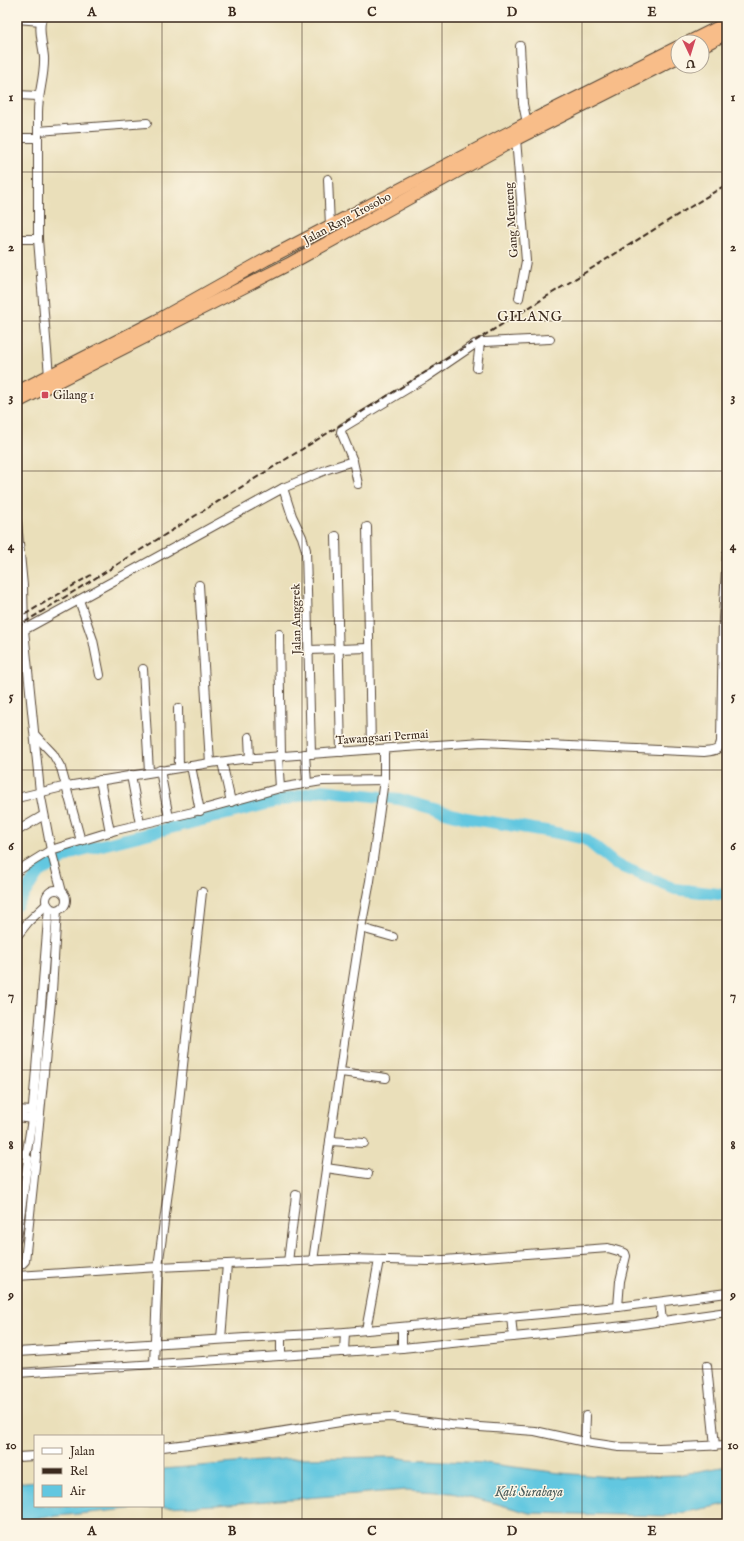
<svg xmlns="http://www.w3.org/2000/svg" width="744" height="1541" font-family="'IM FELL English',serif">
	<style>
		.water { fill: #62c7e0; stroke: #4e787f }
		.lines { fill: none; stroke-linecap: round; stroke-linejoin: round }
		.river { stroke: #62c7e0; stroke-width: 12 }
		.minor-casing { stroke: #554535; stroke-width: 10 }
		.highway-casing { stroke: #554535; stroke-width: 14 }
		.minor { stroke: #fff; stroke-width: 8 }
		.highway { stroke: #f8bd89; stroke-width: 12 }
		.rail { stroke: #3b2a1e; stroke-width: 2; stroke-dasharray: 6 3; stroke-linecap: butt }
		.grid { fill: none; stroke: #3b2a1e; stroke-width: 1; stroke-opacity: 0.55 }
		.poi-dot { fill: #d1495b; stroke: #fcf5e5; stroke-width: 1.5 }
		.labels { text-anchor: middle; stroke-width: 3; stroke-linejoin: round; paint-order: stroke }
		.street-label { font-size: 12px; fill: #3b2a1e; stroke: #fcf5e5 }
		.poi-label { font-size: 12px; fill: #3b2a1e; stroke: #fcf5e5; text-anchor: start }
		.water-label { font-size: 13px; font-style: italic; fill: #475958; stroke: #fcf5e5 }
		.quarter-label { font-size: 14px; letter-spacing: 1px; fill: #3b2a1e; stroke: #fcf5e5 }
		.neatline { fill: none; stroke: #3b2a1e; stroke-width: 1.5 }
		.grid-label { font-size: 13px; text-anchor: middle; font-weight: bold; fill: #3b2a1e }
	</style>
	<rect width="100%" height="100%" fill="#fcf5e5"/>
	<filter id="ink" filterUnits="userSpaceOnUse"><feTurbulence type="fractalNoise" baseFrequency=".025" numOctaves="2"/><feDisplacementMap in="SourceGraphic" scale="8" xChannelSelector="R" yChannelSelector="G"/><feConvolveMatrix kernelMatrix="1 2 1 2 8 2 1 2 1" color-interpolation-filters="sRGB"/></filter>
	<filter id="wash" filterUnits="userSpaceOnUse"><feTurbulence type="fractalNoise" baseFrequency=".012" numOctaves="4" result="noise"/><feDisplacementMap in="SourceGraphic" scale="16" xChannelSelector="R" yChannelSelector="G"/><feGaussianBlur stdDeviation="0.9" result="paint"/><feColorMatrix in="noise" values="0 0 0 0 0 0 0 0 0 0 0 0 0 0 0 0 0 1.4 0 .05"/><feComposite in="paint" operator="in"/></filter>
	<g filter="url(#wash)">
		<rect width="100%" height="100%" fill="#eadfba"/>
		<path class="water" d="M395 1457 407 1459 484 1463 560 1473 611 1477 677 1475 727 1466V1504L666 1516 529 1513 494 1503 452 1493 406 1490 217 1505 139 1508 17 1520V1483L35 1481V1506H163V1469L297 1458Z"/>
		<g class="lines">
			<path class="river" d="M17 905 38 873 74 852 322 790 399 799 466 818 552 832 585 839 615 864 675 889 727 895"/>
		</g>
	</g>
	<g filter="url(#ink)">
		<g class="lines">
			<g class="minor-casing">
				<g id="minor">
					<path d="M43 17C37 25 43 46 44 57 45 76 38 93 38 112V239L49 376"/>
					<path d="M17 19 41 21"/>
					<path d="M520 46 523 104 527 123"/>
					<path d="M17 95 38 96"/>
					<path d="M38 131 147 123"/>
					<path d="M17 138H38"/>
					<path d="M516 139 526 261 519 298"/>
					<path d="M328 179 330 226"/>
					<path d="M17 239H38"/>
					<path d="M477 368 480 342"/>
					<path d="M358 484 353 461 341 432 342 428 425 378 475 344 484 342 550 339"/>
					<path d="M283 488 292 516 302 537 306 550 311 754"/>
					<path d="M17 522 23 586 24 630 40 792 51 850 62 892"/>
					<path d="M367 527 371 749"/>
					<path d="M336 536 341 752"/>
					<path d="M199 585 210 763"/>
					<path d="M79 600 93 640 100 675"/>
					<path d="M24 630 283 488 328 469 353 461"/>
					<path d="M279 634 281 756"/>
					<path d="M309 650 368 648"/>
					<path d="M143 669 149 772"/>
					<path d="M178 708 179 767"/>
					<path d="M35 735 53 754 61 768 81 841"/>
					<path d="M249 737 250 759"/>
					<path d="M305 754 307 783"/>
					<path d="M278 756 280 788"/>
					<path d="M222 762 231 802"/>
					<path d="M191 766 200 811"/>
					<path d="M160 770 169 818"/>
					<path d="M131 775 140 824"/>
					<path d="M100 780 110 832"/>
					<path d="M17 798 67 786 210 763 242 759 406 747 483 742 704 752C713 751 720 751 721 741L723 618 727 554"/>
					<path d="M17 831 44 815"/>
					<path d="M17 871 51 850 116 830 193 812 280 788 322 781 384 780V749"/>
					<circle cx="56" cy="900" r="10"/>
					<path d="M361 928 393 937"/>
					<path d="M17 936 29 921 47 904"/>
					<path d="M341 1072 386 1078"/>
					<path d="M17 1110 32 1111"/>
					<path d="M17 1117 32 1119"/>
					<path d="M330 1141 364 1143"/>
					<path d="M27 1151 32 1119 49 907"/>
					<path d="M17 1153 26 1154"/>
					<path d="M36 1154 52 991 57 910"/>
					<path d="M326 1168 368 1174"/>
					<path d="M17 1239 28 1159"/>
					<path d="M313 1261 351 993 361 928 370 881 384 780"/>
					<path d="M288 1262 296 1195"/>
					<path d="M18 1266 22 1264 25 1261 36 1157"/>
					<path d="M17 1276 158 1267 346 1259 430 1261 608 1248 625 1253 626 1256 620 1281 618 1307"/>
					<path d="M660 1302 662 1322"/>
					<path d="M511 1316 513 1337"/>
					<path d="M402 1327V1348"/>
					<path d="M366 1330 379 1260"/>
					<path d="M221 1339 227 1264"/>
					<path d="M17 1352 345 1332 618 1307 727 1293"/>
					<path d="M344 1352 345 1332"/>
					<path d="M281 1356V1337"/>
					<path d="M154 1364 158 1267 174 1147 202 892"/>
					<path d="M707 1366 715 1446"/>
					<path d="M17 1373 402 1348 635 1325 727 1312"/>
					<path d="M585 1442 586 1416"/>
					<path d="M163 1447 247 1437 359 1419 390 1417 451 1425 535 1431 585 1442 619 1447 659 1448 727 1445"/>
					<path d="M17 1457 35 1456"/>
				</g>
			</g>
			<g class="highway-casing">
				<g id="highway">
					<path d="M689 42 727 23"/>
					<path d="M702 46 727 33"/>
					<path d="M17 392 158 320 265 260 527 123 678 47"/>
					<path d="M17 402 291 263 516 139 678 57"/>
				</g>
			</g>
			<use href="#minor" class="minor"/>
			<use href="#highway" class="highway"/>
			<g class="rail">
				<path d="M17 619 91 575"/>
				<path d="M17 627 727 184"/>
			</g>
		</g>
	</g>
	<path class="grid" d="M162 17V1436M302 17V1524M442 17V1524M582 17V1524M17 172H727M17 321H727M17 471H727M17 621H727M17 770H727M17 920H727M17 1070H727M17 1220H727M17 1369H727M162 1506V1524"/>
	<rect class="poi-dot" x="41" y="391" width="8" height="8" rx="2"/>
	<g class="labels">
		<g class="street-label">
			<text transform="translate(347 218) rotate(-28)" y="4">Jalan Raya Trosobo</text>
			<text transform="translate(511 220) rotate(-94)" y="4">Gang Menteng</text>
			<text transform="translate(296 619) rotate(-91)" y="4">Jalan Anggrek</text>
			<text transform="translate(382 737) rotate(-4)" y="4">Tawangsari Permai</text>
		</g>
		<g class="poi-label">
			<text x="53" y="399">Gilang 1</text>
		</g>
		<g class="water-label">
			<text x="529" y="1496">Kali Surabaya</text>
		</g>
		<g class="quarter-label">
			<text x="530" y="321">GILANG</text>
		</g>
	</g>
	<rect width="744" height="1541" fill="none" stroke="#fcf5e5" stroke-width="44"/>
	<rect x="34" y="1435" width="130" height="72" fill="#fcf5e5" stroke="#afa495"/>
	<rect x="42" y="1448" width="20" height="6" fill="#ffffff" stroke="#afa495"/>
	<text x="70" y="1455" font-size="12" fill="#3b2a1e">Jalan</text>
	<rect x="42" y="1468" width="20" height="6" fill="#3b2a1e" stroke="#afa495"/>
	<text x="70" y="1475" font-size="12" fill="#3b2a1e">Rel</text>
	<rect x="42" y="1485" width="20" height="12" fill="#62c7e0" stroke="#afa495"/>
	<text x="70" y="1495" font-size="12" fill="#3b2a1e">Air</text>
	<g transform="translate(690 54) rotate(176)"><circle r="19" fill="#fcf5e5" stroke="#afa495"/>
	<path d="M0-3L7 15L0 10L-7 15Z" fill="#d1495b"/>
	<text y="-6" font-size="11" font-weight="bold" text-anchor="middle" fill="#3b2a1e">U</text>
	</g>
	<rect x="22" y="22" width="700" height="1497" class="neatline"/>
	<g class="grid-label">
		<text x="92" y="16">A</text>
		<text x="232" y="16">B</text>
		<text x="372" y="16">C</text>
		<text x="512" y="16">D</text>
		<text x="652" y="16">E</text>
		<text x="11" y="101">1</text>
		<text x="733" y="101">1</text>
		<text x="11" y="251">2</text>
		<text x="733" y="251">2</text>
		<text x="11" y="401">3</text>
		<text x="733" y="401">3</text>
		<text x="11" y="550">4</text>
		<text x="733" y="550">4</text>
		<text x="11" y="700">5</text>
		<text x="733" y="700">5</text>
		<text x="11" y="850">6</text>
		<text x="733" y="850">6</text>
		<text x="11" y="1000">7</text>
		<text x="733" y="1000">7</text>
		<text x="11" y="1149">8</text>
		<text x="733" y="1149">8</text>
		<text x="11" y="1299">9</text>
		<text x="733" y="1299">9</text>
		<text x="11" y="1449">10</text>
		<text x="733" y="1449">10</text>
		<text x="92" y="1535">A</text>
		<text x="232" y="1535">B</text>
		<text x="372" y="1535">C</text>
		<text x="512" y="1535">D</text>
		<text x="652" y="1535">E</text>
	</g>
</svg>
